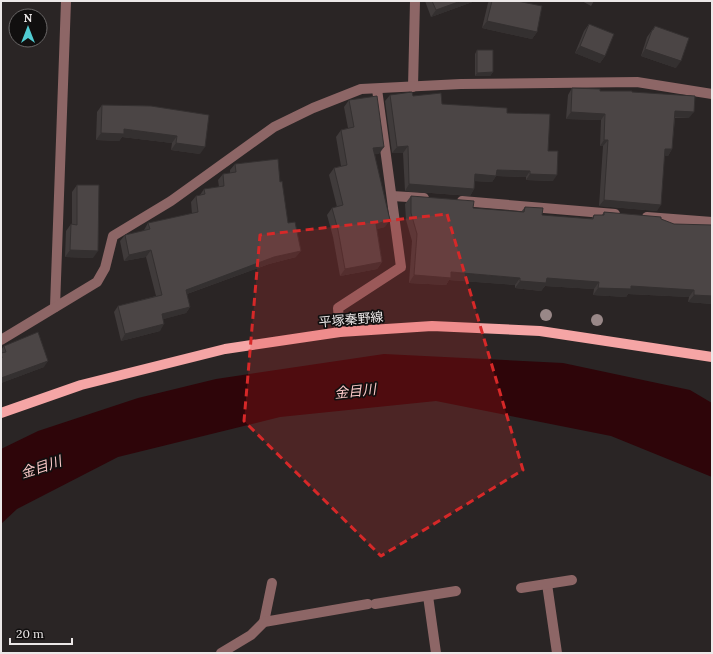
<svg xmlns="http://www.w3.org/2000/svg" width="713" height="654" font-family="Lora,'Noto Sans JP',serif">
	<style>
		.water { fill: #2e0509 }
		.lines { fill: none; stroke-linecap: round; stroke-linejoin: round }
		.minor { stroke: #8d6666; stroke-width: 10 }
		.major { stroke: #f5a5a5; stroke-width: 10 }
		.tree { fill: #988 }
		.wall { fill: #403b3b }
		.shaded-wall { fill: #343030 }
		.building { fill: #4b4545; stroke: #343030 }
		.marked { fill: #d62828; fill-opacity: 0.2; stroke: #d62828; stroke-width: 3; stroke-dasharray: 8 5; stroke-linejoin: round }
		.labels { text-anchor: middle; stroke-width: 3.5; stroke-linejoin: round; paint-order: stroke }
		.street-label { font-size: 13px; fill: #ece8e8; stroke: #110f0f }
		.water-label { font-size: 14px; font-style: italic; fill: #fac8c7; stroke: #110f0f }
	</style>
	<rect width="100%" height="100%" fill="#2a2525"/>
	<path class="water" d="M384 354 563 363 690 390 712 403V477L611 436 436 401 280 417 118 457 17 509 1 524V449L38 431 138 398 216 379Z"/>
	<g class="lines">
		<g class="minor">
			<path d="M413 87 415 1"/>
			<path d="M392 196 424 198"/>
			<path d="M462 201 615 214"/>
			<path d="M647 217 712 222"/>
			<path d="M55 307 66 1"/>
			<path d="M340 332 338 308 401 267 377 89"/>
			<path d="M1 340 97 282 105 268 113 236 171 201 274 127 313 108 361 89 461 84 637 82 712 94"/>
			<path d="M547 584 557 653"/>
			<path d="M521 588 572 580"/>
			<path d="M428 596 436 653"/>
			<path d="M375 604 456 591"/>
			<path d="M264 622 272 583"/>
			<path d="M221 653 251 635 264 622 368 604"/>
		</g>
		<path class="major" d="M1 413 81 385 225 349 340 332 432 326 540 331 712 357"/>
	</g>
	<g class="tree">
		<circle cx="546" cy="315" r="6"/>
		<circle cx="597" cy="320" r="6"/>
	</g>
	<g class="wall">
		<path d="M425 1H475L431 17Z"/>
		<path d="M489 1H517L537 32 532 39 482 28 488 3Z"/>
		<path d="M582 1H594L591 6Z"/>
		<path d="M589 24 605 56 600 63 575 53 584 31Z"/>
		<path d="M655 26 676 68 641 56 647 37Z"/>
		<path d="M477 50 493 72 490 76H475V54Z"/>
		<path d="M572 88 600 91 632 92 689 118H675L672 149 668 156 664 155 657 211 599 206 603 146H600L601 120 566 119 568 95Z"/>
		<path d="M390 95 413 96 442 104 507 113 548 151 553 181 526 180V177L496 176 492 182 475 181 474 189 470 196 405 191 403 153H392L385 101Z"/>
		<path d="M349 100 379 154H375L385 227 376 229 382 262 377 269 340 276 333 237 327 215 332 208 337 207 329 175 334 168 341 166 336 137 341 130 348 128 344 107Z"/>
		<path d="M102 105 151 106 200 154 171 150 172 143 122 137 119 141 96 140 97 112Z"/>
		<path d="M235 164 280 182 288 223 296 257 269 264 187 294 190 307 186 313 163 319 160 331 121 341 114 312 118 306 156 296 146 257 124 261 120 241 125 235 144 231V230L148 223 192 214 191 202 196 196 200 195 204 189 219 187 218 180 223 174 230 173V170Z"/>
		<path d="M77 185 93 258 65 257 66 231 71 224 72 225V192Z"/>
		<path d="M411 196 473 208 521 212 525 207 542 215 591 219 594 215H602L604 212 661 219 712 304 688 302 689 297 628 294 626 297 593 295 594 289 545 286 541 291 515 288V285L449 280 446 285 409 283 412 241 406 220 405 204Z"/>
		<path d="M4 346 44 367 1 383V350Z"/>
	</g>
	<g class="shaded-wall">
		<path d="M461 1H475L431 17 436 10Z"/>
		<path d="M487 21 537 32 532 39 482 28Z"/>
		<path d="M580 46 605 56 600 63 575 53Z"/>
		<path d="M645 49 681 61 676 68 641 56Z"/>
		<path d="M493 72 490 76H475L477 73Z"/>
		<path d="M675 111 694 112 689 118 671 117Z"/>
		<path d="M571 112 605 114 601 120 566 119Z"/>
		<path d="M124 129 177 136 172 143 122 137 119 141 96 140 101 133Z"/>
		<path d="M604 140H608L603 146H600Z"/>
		<path d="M176 143 205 147 200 154 171 150Z"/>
		<path d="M408 146 403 153H392L397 147Z"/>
		<path d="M384 147 379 154 368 155 373 148Z"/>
		<path d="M665 149H672L668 156 660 155Z"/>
		<path d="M497 170 530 171 526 177 496 176 492 182 471 181 475 174Z"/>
		<path d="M530 174 557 175 553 181 526 180Z"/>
		<path d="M409 184 474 189 470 196 405 191Z"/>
		<path d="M604 200 661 205 657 211 599 206Z"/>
		<path d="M390 220 385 227 371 231 376 224Z"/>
		<path d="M70 250 98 251 93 258 65 257Z"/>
		<path d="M151 250 146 257 124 261 129 255Z"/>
		<path d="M301 251 296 257 269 264 181 296 186 290 274 257Z"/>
		<path d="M382 262 377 269 340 276 345 269Z"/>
		<path d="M451 272 520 278 515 285 449 280 446 285 409 283 414 275Z"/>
		<path d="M547 278 599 282 594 289 545 286 541 291 515 288 520 281Z"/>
		<path d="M631 286 694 290 689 297 628 294 626 297 593 295 598 288Z"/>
		<path d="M694 295 712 296V304L688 302Z"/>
		<path d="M190 307 186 313 157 321 162 314Z"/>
		<path d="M164 324 160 331 121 341 125 334Z"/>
		<path d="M48 361 44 367 1 383V378Z"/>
	</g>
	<g class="building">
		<path d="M432 1H461L436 10Z"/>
		<path d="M492 1H517L542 6 537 32 487 21Z"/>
		<path d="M589 24 614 34 605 56 580 46Z"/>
		<path d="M655 26 689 38 681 61 645 49 652 30H653Z"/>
		<path d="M477 50H493V72L477 73Z"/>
		<path d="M572 88 600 89V91H632V92L695 96 694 112 675 111 672 149H665L661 205 604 200 608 140H604L605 114 571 112Z"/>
		<path d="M412 92 413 96 441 93 442 104 507 108V113L550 114 548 151H558L557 175 530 174V171L497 170 496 176 475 174 474 189 409 184 408 146 397 147 390 95Z"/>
		<path d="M377 96 384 147 373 148 390 220 376 224 382 262 345 269 338 230 332 208 343 205 334 168 347 165 341 130 354 127 349 100Z"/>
		<path d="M102 105 151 106 209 115 205 147 176 143 177 136 124 129V134L101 133Z"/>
		<path d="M278 159 280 182 282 181 288 223 295 222 301 251 274 257 186 290 190 307 162 314 164 324 125 334 118 306 162 295 151 250 129 255 125 235 150 229 148 223 198 212 196 196 205 194 204 189 224 186 223 174 236 172 235 164Z"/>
		<path d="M77 185H99L98 251 70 250 71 224 77 225Z"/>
		<path d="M411 196 474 201 473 208 524 212 525 207 543 208 542 215 593 219 594 215H604V212L661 217V219L674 224 712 225V296L694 295V290L631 286V289L598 288 599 282 547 278 546 283 520 281V278L451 272V278L414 275 417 234 411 213Z"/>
		<path d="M38 332 48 361 1 378V359L2 358 1 353 6 352 4 346Z"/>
	</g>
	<path class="marked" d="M447 214 523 470 381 556 244 421 260 235Z"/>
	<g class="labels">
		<g class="street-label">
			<text transform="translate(351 319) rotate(-5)" y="5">平塚秦野線</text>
		</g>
		<g class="water-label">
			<text transform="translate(355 391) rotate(-6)" y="5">金目川</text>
			<text transform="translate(41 467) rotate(-18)" y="5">金目川</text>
		</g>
	</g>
	<rect width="713" height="654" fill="none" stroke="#ece8e8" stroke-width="4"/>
	<g transform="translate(28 28)"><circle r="19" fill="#110f0f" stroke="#696666"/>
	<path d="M0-3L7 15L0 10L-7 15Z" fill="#51ccd2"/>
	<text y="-6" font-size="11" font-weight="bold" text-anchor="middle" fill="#ece8e8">N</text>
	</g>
	<path d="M10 638v6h62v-6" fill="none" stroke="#ece8e8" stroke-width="2"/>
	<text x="16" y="638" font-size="12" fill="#ece8e8" stroke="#110f0f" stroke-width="3" paint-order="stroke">20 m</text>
</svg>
